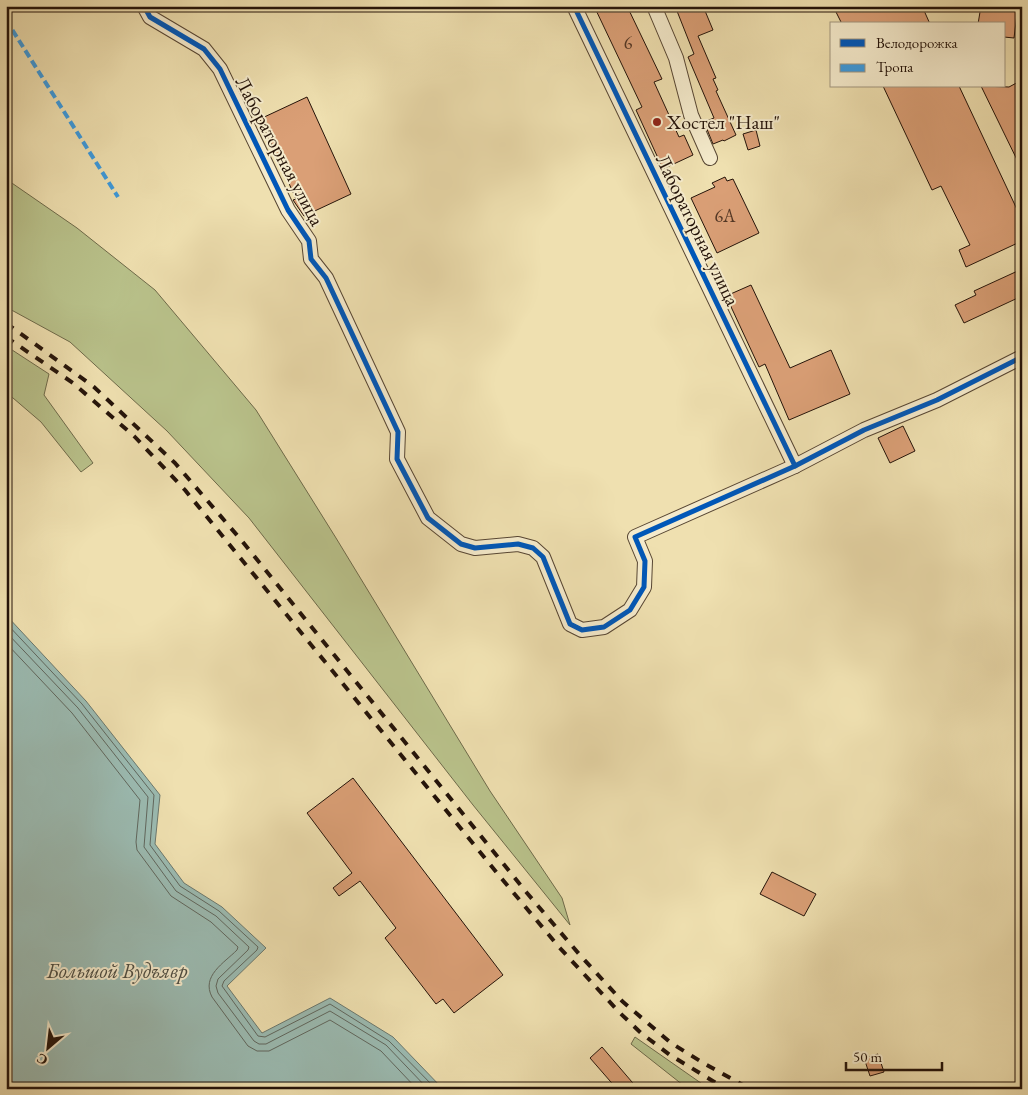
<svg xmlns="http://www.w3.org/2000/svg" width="1028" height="1095" font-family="'EB Garamond',serif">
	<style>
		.green { fill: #b9c28b; stroke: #6e6a4a }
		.water { fill: #9bbbb2; stroke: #6b786e }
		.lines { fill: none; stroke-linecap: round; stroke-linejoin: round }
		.shore { stroke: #60675e; stroke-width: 1 }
		.building { fill: #da9f76; stroke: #241309 }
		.minor-casing { stroke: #574633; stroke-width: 16 }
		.minor { stroke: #f5ebcc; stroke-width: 14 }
		.rail { stroke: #241309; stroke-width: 4; stroke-dasharray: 9 9; stroke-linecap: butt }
		.quiet { stroke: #3c9add; stroke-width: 4; stroke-dasharray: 8 4; stroke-linecap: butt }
		.cycleway-casing { stroke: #f5ebcc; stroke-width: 8 }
		.cycleway { stroke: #0057b8; stroke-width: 5 }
		.poi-dot { fill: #8f2418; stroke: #f5ebcc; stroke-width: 2 }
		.labels { text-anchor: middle; stroke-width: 4; stroke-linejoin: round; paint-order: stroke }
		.number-label { font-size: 18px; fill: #523624 }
		.poi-label { font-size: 20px; fill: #241309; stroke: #f5ebcc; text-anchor: start }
		.street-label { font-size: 20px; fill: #241309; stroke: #f5ebcc }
		.water-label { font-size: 21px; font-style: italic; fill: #4e4e44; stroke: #f5ebcc }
	</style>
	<rect width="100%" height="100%" fill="#efe0b0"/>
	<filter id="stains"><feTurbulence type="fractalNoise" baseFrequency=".004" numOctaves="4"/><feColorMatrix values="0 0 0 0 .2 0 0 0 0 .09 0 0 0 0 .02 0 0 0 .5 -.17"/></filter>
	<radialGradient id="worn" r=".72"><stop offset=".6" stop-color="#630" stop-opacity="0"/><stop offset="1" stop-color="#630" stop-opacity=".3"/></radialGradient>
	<g class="green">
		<path d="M6 179 77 228 155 290 256 410 336 538 490 791 562 898 570 925 473 805 249 518 167 431 70 342 6 307Z"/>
		<path d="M6 346 49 374 44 395 93 463 81 472 41 422 6 392Z"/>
		<path d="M635 1037 708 1088 709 1089H688L631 1044Z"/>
	</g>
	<path class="water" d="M6 615 86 701 160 795 155 844 184 883 222 907 266 948 227 986 262 1033 330 998 393 1037 443 1089H6Z"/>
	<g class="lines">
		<g class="shore">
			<path d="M6 623 82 704 154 795 150 845 180 886 219 911 258 947 257 950 224 981 222 986 258 1036 265 1037 330 1004 389 1041 436 1089"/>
			<path d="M6 632 78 708 148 797 144 847 176 891 216 916 249 947 248 950 218 979 216 986 218 993 254 1041 259 1044H266L330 1011 386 1045 428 1089"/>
			<path d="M6 643 72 713 140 800 136 842 137 850 171 896 211 922 238 947 237 950C224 963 201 976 212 997L248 1046 257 1051H269L330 1020 381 1051 417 1089"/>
		</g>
	</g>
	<g class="building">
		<path d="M594 6H627L662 79 654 82 679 137 684 135 693 155 663 169 636 110 642 107Z"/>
		<path d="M675 6H703L713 30 698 36 716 78 713 79 718 90 716 91 736 135 724 141 723 140 713 144 704 122 714 118 688 57 694 54Z"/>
		<path d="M833 6H922L930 24H842Z"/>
		<path d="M981 6H1018L1014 38 1004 37V24H978Z"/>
		<path d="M1022 80V170L981 86 1009 87Z"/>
		<path d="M883 86H959L1022 220V241L966 267 959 250 970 245 941 186 932 190Z"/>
		<path d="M307 97 351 194 304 216 293 200 296 199 260 119Z"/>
		<path d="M756 130 760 146 748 150 743 134Z"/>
		<path d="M725 177 727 181 733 179 759 233 717 253 691 198 715 187 712 183Z"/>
		<path d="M1022 269V296L964 323 955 305 976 295 974 291Z"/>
		<path d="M751 285 790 368 831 350 850 394 789 420 765 364 759 367 726 296Z"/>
		<path d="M903 426 915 451 890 463 878 438Z"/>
		<path d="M353 778 503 975 454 1013 443 999 436 1004 385 938 396 928 360 881 339 896 333 888 352 873 307 813Z"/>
		<path d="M772 872 816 894 804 916 760 894Z"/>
		<path d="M602 1047 638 1089H617L590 1058Z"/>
		<path d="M878 1054 884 1072 870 1076 864 1058Z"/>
	</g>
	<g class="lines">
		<g class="minor-casing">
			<g id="minor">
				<path d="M144 6 150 17 204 49 220 69 288 210 309 241 311 259 326 278 398 432 397 459 428 518 461 544 475 548 518 544 533 548 543 557 570 624 582 630 604 627 630 610 644 587 645 561 635 537 795 466 864 430 937 400 1022 357"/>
				<path d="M574 6 795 466"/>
				<path d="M654 6 676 58 691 115 710 158"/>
			</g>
		</g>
		<use href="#minor" class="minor"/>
		<g class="rail">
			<path d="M6 323 94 387 175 463 242 541 527 893 579 954 622 1001 671 1043 705 1064 750 1089"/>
			<path d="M6 337 73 383 134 436 185 490 502 879 559 947 619 1012 641 1033 670 1055 726 1089"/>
		</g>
		<path class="quiet" d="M6 20 118 197"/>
		<g class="cycleway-casing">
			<g id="cycleway">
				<path d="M144 6 150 17 204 49 220 69 288 210 309 241 311 259 326 278 398 432 397 459 428 518 461 544 475 548 518 544 533 548 543 557 570 624 582 630 604 627 630 610 644 587 645 561 635 537 795 466 864 430 937 400 1022 357"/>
				<path d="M574 6 795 466"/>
			</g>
		</g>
		<use href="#cycleway" class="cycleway"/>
	</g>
	<circle class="poi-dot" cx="657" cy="122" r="5"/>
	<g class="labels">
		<g class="number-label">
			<text x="628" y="49">6</text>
			<text x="725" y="222">6А</text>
		</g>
		<g class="poi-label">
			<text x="667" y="129">Хостел "Наш"</text>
		</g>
		<g class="street-label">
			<text transform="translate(280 151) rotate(62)" y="7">Лабораторная улица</text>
			<text transform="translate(698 230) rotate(64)" y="7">Лабораторная улица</text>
		</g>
		<g class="water-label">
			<text x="117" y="978">Большой Вудъявр</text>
		</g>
	</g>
	<rect width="1028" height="1095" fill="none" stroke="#efe0b0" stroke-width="25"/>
	<rect x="8" y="8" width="1013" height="1080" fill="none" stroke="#241309" stroke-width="2.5"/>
	<rect x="12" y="12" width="1003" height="1070" fill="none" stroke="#241309"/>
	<rect x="830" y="22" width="175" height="65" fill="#f5ebcc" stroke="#a1957e"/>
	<rect x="840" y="39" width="25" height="8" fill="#0057b8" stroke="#a1957e"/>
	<text x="876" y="48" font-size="15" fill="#241309">Велодорожка</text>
	<rect x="840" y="64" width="25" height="8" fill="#3c9add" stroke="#a1957e"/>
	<text x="876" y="72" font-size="15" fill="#241309">Тропа</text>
	<g transform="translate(48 1048) rotate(208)" stroke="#f5ebcc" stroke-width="4" paint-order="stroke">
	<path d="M0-4L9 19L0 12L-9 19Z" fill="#241309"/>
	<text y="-8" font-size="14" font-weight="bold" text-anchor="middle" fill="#241309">С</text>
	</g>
	<path d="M846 1062v8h96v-8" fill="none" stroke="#241309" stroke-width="2.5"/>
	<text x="853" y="1062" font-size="15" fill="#241309" stroke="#f5ebcc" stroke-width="4" paint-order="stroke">50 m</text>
	<rect width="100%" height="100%" filter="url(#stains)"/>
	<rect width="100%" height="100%" fill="url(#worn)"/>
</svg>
